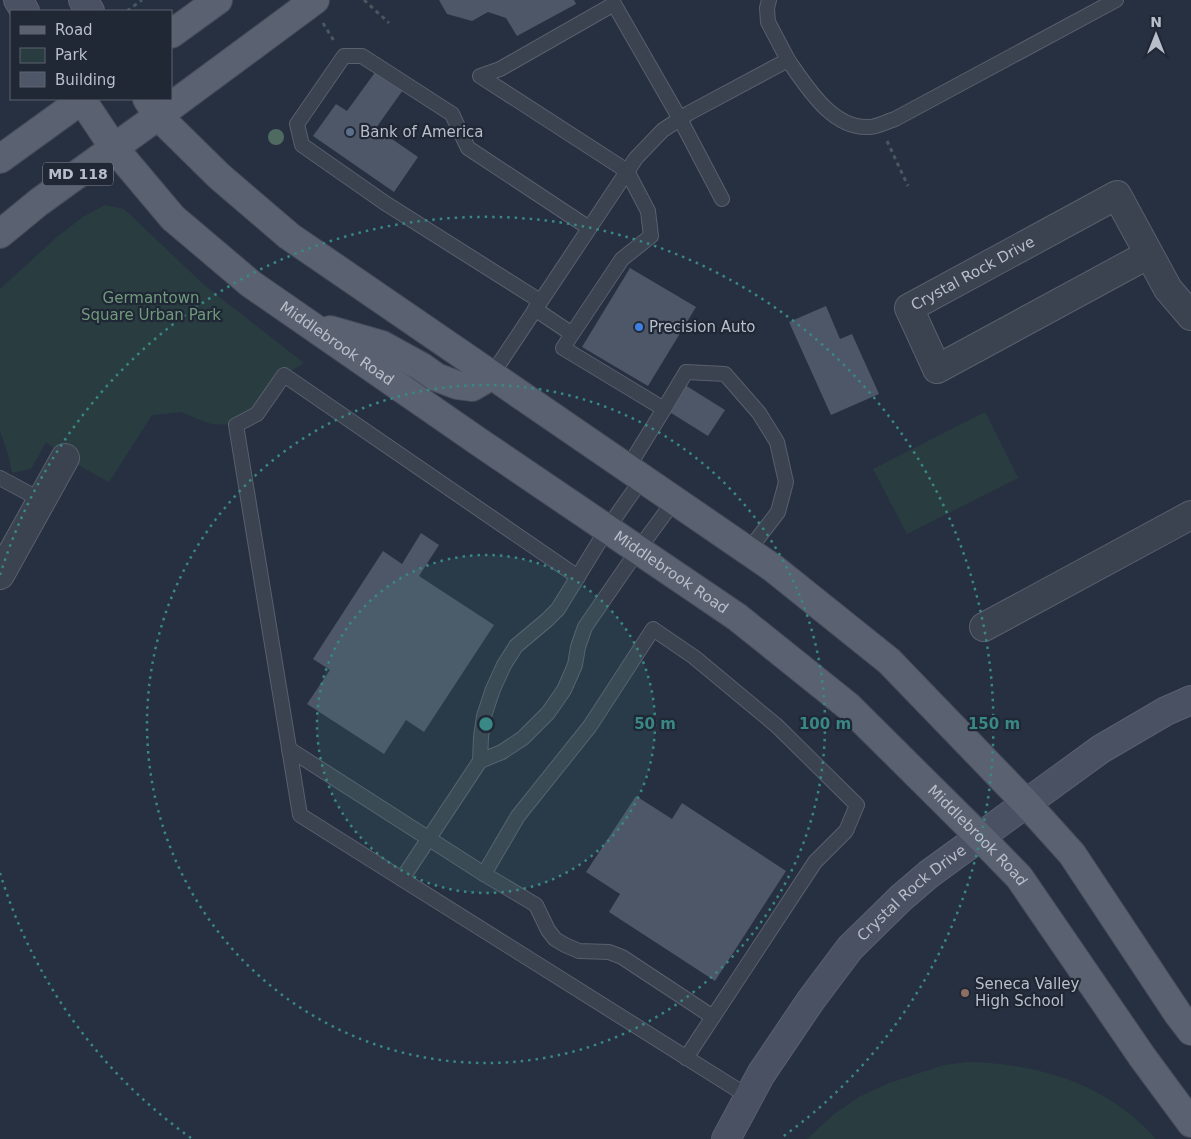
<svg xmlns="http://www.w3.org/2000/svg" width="1191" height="1139" font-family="'DejaVu Sans',sans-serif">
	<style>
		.green { fill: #293d41 }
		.building { fill: #4e5768 }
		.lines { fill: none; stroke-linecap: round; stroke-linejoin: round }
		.lane-casing { stroke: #59606d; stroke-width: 16 }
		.street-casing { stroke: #59606d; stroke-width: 30 }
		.secondary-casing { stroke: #59606d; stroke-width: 30 }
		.primary-casing { stroke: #454b59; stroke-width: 30 }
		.path { stroke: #47595e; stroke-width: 3; stroke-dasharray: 4 4; stroke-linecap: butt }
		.lane { stroke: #3b4250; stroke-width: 14 }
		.street { stroke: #3b4250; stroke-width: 28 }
		.secondary { stroke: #4a5162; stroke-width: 28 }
		.primary { stroke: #5a6170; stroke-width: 28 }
		.tree { fill: #4f6a61 }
		.ring { fill: none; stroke: #398885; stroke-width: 2.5; stroke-dasharray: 2.5 5 }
		.service-dot { fill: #5c6f8a; stroke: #202735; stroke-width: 2 }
		.shop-dot { fill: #3f7fe0; stroke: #202735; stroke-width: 2 }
		.education-dot { fill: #8d6e63; stroke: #202735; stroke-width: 2 }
		.labels { text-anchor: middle; stroke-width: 4.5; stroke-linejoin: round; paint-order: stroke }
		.shield { fill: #202735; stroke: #8a919d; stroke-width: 1 }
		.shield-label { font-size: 14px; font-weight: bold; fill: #b8beca }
		.poi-label { font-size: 15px; fill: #b8beca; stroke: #202735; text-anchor: start }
		.street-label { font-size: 15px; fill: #b8beca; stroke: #202735 }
		.park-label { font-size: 15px; fill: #709a7c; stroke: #202735 }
		.centre { fill: #398885; stroke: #202735; stroke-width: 2.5 }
		.ring-label { font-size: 15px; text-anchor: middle; font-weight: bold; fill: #398885; stroke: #202735; stroke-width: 4.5; stroke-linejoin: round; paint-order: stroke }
	</style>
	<rect width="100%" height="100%" fill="#273040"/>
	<g class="green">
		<path d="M105 205 124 209 203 284 304 363 284 375 257 414 236 425 211 424 195 418 181 412 152 415 109 482 65 458 46 442 31 469 12 473 8 454 0 431V289L57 237 83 217Z"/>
		<path d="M985 412 1018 478 907 534 873 469Z"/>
		<path d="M969 1062C1041 1064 1107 1084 1156 1139H807L833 1115 859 1097 889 1083 944 1065Z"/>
	</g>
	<g class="building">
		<path d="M439 0H574L576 4 517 36 506 18 488 12 472 21 447 14Z"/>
		<path d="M376 71 403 90 376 128 418 157 394 192 313 136 336 104 347 111Z"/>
		<path d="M630 268 696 307 648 386 582 347Z"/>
		<path d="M826 306 840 339 852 334 879 394 831 415 789 322Z"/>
		<path d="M685 385 725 410 708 436 668 411Z"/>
		<path d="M421 533 439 545 419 576 494 625 424 732 406 720 384 754 307 704 330 670 313 659 383 551 402 564Z"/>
		<path d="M636 796 672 819 682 803 786 871 715 981 609 912 620 894 586 872Z"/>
	</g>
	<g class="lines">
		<g class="lane-casing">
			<g id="lane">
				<path d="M769 0 767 8 768 22 788 60"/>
				<path d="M540 301 385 203 302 145 297 124 344 56H362L452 114 468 148 589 228"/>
				<path d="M535 309 572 334 622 259 651 236 648 211 627 171 480 76 500 69 614 4 680 119 722 199"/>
				<path d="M572 334 563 348 664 409 686 372 725 374 759 413 777 442 786 482 778 512 748 551"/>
				<path d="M491 376 636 158 663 130 689 113 788 60C807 87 832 129 869 127 877 127 888 121 895 119L1116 0"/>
				<path d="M627 469 664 409"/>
				<path d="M0 478 41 500"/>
				<path d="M578 577 284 375 257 414 236 425 300 815 749 1097"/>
				<path d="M289 749 484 874 518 816 590 726 653 629 694 657 777 726 857 805 846 831 815 862 686 1058"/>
				<path d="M480 761 502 752 523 738 548 713 564 690 575 665 578 647 585 627 638 550 674 501"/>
				<path d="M484 874 536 905 548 930 555 939 565 945 579 951 609 952 622 957 713 1017"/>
				<path d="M402 879 480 761 481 737 484 716 493 689 504 665 516 646 547 620 558 609 607 529 642 479"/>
			</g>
		</g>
		<g class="street-casing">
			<g id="street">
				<path id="s1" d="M1149 254 937 369 909 308 1117 195 1168 289 1191 316"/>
				<path d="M0 575 65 458"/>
				<path d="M984 627 1191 515"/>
			</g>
		</g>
		<g class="secondary-casing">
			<g id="secondary">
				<path d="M18 0 25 11"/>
				<path d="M83 0 90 11"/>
				<path id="s2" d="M726 1139 761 1074 811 1000 850 948 901 898 929 874 1101 749 1166 711 1191 700"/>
			</g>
		</g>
		<g class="primary-casing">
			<g id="primary">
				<path d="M171 34 218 0"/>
				<path d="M147 99 158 116 219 176 289 236 773 568 889 661 1027 804 1072 854 1178 1014 1191 1031"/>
				<path id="s3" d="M82 100 114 148 173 218 251 284 482 444 737 617 848 706 980 837 1019 877 1143 1058 1191 1123"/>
				<path d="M0 159 83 99"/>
				<path d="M0 234 39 202 158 116 315 0"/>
				<path d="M330 330 382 345 422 367 436 377 457 385 472 387 491 376"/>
			</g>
		</g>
		<g class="path">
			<path d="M364 0 389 23"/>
			<path d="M127 11 142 0"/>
			<path d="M323 23 334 41"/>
			<path d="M887 141 908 186"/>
		</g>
		<use href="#lane" class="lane"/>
		<use href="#street" class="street"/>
		<use href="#secondary" class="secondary"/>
		<use href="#primary" class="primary"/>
	</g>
	<circle class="tree" cx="276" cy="137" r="8"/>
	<circle cx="486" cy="724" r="169" fill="#398885" fill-opacity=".12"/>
	<g class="ring">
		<circle cx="486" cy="724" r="169"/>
		<circle cx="486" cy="724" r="339"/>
		<path d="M191 1138A508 508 0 0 1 0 873M0 575A508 508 0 1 1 781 1138"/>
	</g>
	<circle class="service-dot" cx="350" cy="132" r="5"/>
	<circle class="shop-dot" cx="639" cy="327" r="5"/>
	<circle class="education-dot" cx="965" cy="993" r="5"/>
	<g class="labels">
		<rect class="shield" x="43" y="162.5" width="70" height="23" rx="4"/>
		<g class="shield-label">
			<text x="78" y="179">MD 118</text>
		</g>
		<g class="poi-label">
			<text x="360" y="137">Bank of America</text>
			<text x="649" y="332">Precision Auto</text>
			<text x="975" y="989">Seneca Valley<tspan x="975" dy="17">High School</tspan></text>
		</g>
		<g class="street-label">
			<text dy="5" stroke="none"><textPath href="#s1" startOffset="381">Crystal Rock Drive</textPath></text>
			<text dy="5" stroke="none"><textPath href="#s3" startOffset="356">Middlebrook Road</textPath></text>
			<text dy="5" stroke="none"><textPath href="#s3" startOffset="761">Middlebrook Road</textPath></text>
			<text dy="5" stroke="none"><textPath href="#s3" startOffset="1166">Middlebrook Road</textPath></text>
			<text dy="5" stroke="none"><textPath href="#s2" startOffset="311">Crystal Rock Drive</textPath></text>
		</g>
		<g class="park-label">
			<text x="151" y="303">Germantown<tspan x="151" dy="17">Square Urban Park</tspan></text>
		</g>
	</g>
	<circle cx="486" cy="724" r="8" class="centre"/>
	<g class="ring-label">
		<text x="655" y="729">50 m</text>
		<text x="825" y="729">100 m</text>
		<text x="994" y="729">150 m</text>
	</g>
	<rect x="10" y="10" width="162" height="90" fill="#202735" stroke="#5d6371"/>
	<rect x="20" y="26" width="25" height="8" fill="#5a6170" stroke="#5d6371"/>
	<text x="55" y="35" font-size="15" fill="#b8beca">Road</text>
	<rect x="20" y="48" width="25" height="15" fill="#293d41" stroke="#5d6371"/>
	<text x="55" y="60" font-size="15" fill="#b8beca">Park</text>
	<rect x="20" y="72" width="25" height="15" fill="#4e5768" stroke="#5d6371"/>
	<text x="55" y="85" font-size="15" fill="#b8beca">Building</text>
	<g transform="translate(1156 35)" stroke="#202735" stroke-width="4" paint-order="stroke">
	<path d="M0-4L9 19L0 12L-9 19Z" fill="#b8beca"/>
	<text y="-8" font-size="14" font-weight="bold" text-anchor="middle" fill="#b8beca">N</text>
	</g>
</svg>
